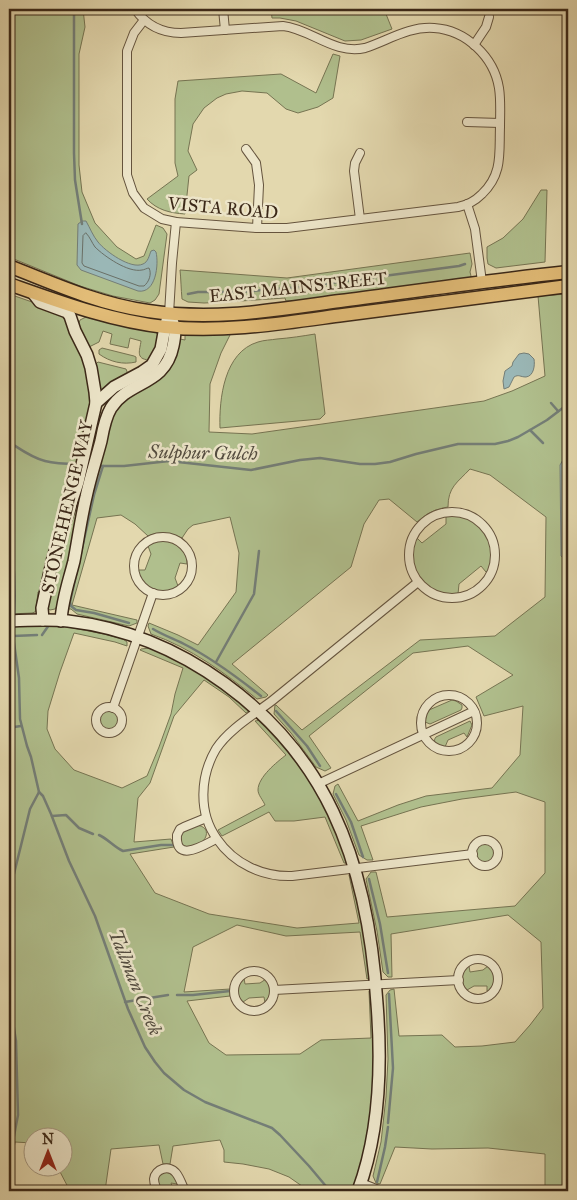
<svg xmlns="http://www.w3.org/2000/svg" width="577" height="1200" font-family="'IM FELL Great Primer',serif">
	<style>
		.green { fill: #b0bf8d; stroke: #767452 }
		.water { fill: #9ab7b6; stroke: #747e77 }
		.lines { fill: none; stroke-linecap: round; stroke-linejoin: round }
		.shore { stroke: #6a7067; stroke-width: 1 }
		.stream { stroke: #747e77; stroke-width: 2.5 }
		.street-casing { stroke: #65543e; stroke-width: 10 }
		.secondary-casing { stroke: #3b2818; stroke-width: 14 }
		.primary-casing { stroke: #3b2818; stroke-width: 15 }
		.street { stroke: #ede6ca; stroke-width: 8 }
		.secondary { stroke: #ede6ca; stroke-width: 11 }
		.primary { stroke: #e2bc77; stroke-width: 12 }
		.labels { text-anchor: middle; stroke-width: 5; stroke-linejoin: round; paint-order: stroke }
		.street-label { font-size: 18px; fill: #3b2818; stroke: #ede6ca }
		.water-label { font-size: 19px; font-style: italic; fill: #534c40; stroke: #ede6ca }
	</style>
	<rect width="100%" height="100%" fill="#e3d8ae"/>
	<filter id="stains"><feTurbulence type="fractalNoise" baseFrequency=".004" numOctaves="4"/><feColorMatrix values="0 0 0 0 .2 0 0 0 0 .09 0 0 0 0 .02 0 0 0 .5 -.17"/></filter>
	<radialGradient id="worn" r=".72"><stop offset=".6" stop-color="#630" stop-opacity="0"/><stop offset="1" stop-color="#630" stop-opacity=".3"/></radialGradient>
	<g class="green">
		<path d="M9 9H83L85 27 79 54V165L82 192 95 223 117 247 136 259 144 256 156 225 163 228 167 234 159 294 155 300 150 303 113 296 80 286 9 257Z"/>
		<path d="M271 9H384L392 29 361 40 345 41 296 21 280 18H272Z"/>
		<path d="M333 54 340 56 333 98 318 107 298 113 286 109 267 93 242 91 226 94 217 98 204 108 193 124 188 151 197 170 189 176 185 214C170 213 157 210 147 199L178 176 175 163V99L178 81 281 74 316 93Z"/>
		<path d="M541 190H547L545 262 496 268 488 264 487 258V247L503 238 523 219Z"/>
		<path d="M470 253 472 264 470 272 471 276 470 278 306 300 286 301 285 298 226 302 204 303 188 302 182 299C181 289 181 279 180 270L287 278Z"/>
		<path d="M9 294 61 312 65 316 84 355 91 404 84 440 42 592H38L36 610 35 612 32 613 9 614Z"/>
		<path d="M568 294V764L563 769V849L568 853V1018L564 1051 568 1052V1150H564V1191H545V1154L488 1148 432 1149 395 1147 380 1184 376 1183 373 1176 381 1142 386 1097 388 1059 386 995 390 990 394 989 399 1036 442 1035 455 1047 482 1046 515 1042 530 1025 543 1008 541 942 508 915 391 934 392 977H388L383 972 377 931 366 879 371 872H376L387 917 515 906 545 873V802L516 792 462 799 421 807 361 826 373 860H367L359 855 346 820 333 794 335 786 338 784 358 821 398 805 426 796 492 788 520 755 523 706 484 716 476 697 513 675 468 646 413 653 309 736 331 768 325 771 316 767 291 733 274 714 275 705H276L302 730 420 640 495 636 545 597 546 517 490 475 470 469C457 483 448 487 448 507 435 509 426 514 417 522L389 499 379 500 364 524 351 567 232 664 268 695 266 697 257 699C225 673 191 648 151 634L148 626 149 623 178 635 198 645 236 592 239 553 230 517 193 525 188 529 182 538C170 533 160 531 148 536L135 524 121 515 97 518 72 605 137 620V623L129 626 77 614 71 609H67L83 533 111 414 129 396 156 382 166 373 180 339 185 340V334L231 333 221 353 210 384 209 432 252 434 484 401 512 391 545 376 538 296Z"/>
		<path d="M86 317 156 332 159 337 160 340 149 360C135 359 140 350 141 341L130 338 128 348 110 344 112 334 103 331 99 342 89 347 78 326 80 320Z"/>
		<path d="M315 334 325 414 320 419 220 428C219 399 224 352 258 342 264 340 271 340 277 339 290 338 303 336 315 334Z"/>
		<path d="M102 348 134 356 136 357V362C123 365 110 362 99 354V350Z"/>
		<path d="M98 362 126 369 128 374 100 393 95 365Z"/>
		<path d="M78 495H81L72 547 57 606 55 609 50 610 47 608 59 553Z"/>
		<path d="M448 515C455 515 462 516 468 518 487 527 497 552 489 571L486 572 481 566 459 584 458 594C425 600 407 569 414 540L417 538 422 543 446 524V516Z"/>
		<path d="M159 541C174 540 187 548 187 564L180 563 175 578 178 586C165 598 136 589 138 570H145L151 554 148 546 152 542Z"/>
		<path d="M20 625 63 626 104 634 123 639 127 642V646L115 642 74 633 60 672 48 711 47 729 55 749 74 770 122 788 147 776 159 747 171 714 175 694 183 668 140 650 141 649 150 648 178 661 218 685 248 708V712L246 713 229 697 204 680 174 716 150 783 138 798 134 842 171 839 174 847 130 854 155 893 209 914 297 928 359 923 349 875 351 876 362 924 370 977 369 978 367 979 360 932 286 936 237 925 193 947 184 992 230 989V996L187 1001 209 1043 226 1055 300 1054 321 1040 371 1038 369 991 371 992C376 1061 377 1126 352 1191H309L289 1177 269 1169 243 1164 224 1162V1150L220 1140 173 1146 170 1164H163L159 1145 111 1149 105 1191H70L58 1168H62V1138H32V1143L15 1142 9 1184V626Z"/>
		<path d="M452 700 456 701 462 705V708L461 710 430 724 425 722 427 712 429 710Z"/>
		<circle cx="109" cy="719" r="10"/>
		<path d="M261 720C288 748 313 781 330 817 337 831 341 846 346 860V863H344L325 817 294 821H275L269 812 222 836 218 830 265 805C263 800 258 795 258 790 258 777 277 762 286 755L255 721Z"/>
		<path d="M470 721 472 725 467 737 464 733 448 740 445 747C440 746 431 743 436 737Z"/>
		<path d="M196 825C214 827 206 844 193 847 191 848 188 847 185 847L180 843C181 829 184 830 196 825Z"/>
		<circle cx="485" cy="853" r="10"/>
		<path d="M466 966H469L470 972 483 970 488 966C497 971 497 983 490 991H487V986H474L467 990 465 989C462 981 460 973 466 966Z"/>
		<path d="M243 978H244L245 984 260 983 266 979C272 985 272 993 268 1001L265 1003 264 997 249 998 243 1002C235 995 236 986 243 978Z"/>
		<path d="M166 1171C172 1173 177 1177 177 1184L171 1183 174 1191 160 1189C155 1180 156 1175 166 1171Z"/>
	</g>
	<g class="water">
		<path d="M82 221H86C90 228 93 236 98 242 105 251 131 270 143 264 148 262 149 256 151 251L154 250 156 252C159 264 156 294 138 291L81 270 77 265 78 224Z"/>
		<path d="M524 353 529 354 534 359C535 365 534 376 526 377 520 377 519 374 514 377L509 387 504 389 503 381 505 371 512 366 513 362 519 354Z"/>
		<path d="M568 456V561L565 560 561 556 560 465 564 458Z"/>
	</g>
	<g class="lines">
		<g class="shore">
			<path d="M86 233C90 237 92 243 95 247 104 256 128 273 142 270 144 270 147 268 149 268 152 274 149 282 144 286H139L84 266 82 263 83 236Z"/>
			<path d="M568 461 565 467 566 553 568 556"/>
		</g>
		<g class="stream">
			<path d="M74 9V153L75 180 82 224"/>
			<path d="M188 294 198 292H239L301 287 459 266 465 264"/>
			<path d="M551 403 558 411"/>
			<path d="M530 430 543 443"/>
			<path d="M9 442C20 449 32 458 45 461 56 464 67 464 78 464"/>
			<path d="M98 466H124L169 461 251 470 300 460 320 458 360 464H375L390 462 416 454 458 444H495L508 441 518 437 530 430 547 420 568 404"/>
			<path d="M103 466 94 495 70 602 71 606 76 610 94 613 129 623"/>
			<path d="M9 530C14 559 16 587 14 617"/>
			<path d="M153 629C163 635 174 639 184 644 212 658 237 677 261 696"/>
			<path d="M42 635 49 625"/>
			<path d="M13 636 37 635"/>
			<path d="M216 662 254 594 259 551"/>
			<path d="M276 711 307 746 320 766"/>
			<path d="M9 732 14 727 21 726"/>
			<path d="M39 792 43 796 51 814 69 861 95 916 128 1009 145 1047 155 1062 164 1073 184 1090 205 1102 272 1128 280 1135 309 1166 330 1191"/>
			<path d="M336 794 351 822 363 857"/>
			<path d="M52 816 66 815 79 828 93 834"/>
			<path d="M99 835C108 839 114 847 123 851L161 845H174"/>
			<path d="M369 879 380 924 388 973"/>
			<path d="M9 894 30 809 39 792 31 757 27 746 20 719 19 678 13 636 14 623"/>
			<path d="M177 995H193L230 991"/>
			<path d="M9 997 16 1041 18 1115 9 1162"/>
			<path d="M125 1002 168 995"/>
			<path d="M388 1123 393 1068 389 994"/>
			<path d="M377 1182 385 1147 388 1127"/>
		</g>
		<g class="street-casing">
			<g id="street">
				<path d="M135 9C146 25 162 33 181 33L283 26C311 29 334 55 365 48 387 41 409 26 434 28 466 30 494 57 499 88 501 101 500 114 500 127 499 153 503 174 482 194 475 201 468 205 458 207L287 228H257L176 222 162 219 144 208 133 193 127 175V51L134 33 144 20"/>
				<path d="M223 9 225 30"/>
				<path d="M474 45 486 27 489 17"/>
				<path d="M467 122 500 123"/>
				<path d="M246 149 256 163 259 185 257 228"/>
				<path d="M360 153 355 163 354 171 360 219"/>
				<path d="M467 204 475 229 482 282"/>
				<path d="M169 314 172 263 176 222"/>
				<circle cx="452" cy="555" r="43"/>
				<circle cx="163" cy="566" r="29"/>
				<path d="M418 582C370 621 322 660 273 700 255 714 229 729 216 749 200 776 198 813 217 839 234 864 263 877 292 876L473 854"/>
				<circle cx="449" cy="723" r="28"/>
				<circle cx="109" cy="720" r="13"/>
				<path d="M113 708 153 593"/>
				<path d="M318 784 474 711"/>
				<path d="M206 818 184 827 180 829 177 835C175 864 204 845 216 839"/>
				<circle cx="485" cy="853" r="13"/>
				<circle cx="478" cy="979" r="20"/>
				<circle cx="254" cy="991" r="20"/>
				<path d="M274 990 459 980"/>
				<path d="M361 1183 381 1191"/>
				<path d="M157 1191C156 1187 154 1184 154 1179 155 1169 169 1164 176 1173 180 1178 182 1185 185 1191"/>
			</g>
		</g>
		<g class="secondary-casing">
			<g id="secondary">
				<path d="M33 293 40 302 67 312 70 316 75 331 87 355 91 368 95 392 96 403"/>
				<path d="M43 620 42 608 53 558 78 482 96 403 114 387 142 372 152 365 161 349 165 327 169 314"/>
				<path d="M9 621C29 620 48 619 68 621 180 634 285 711 333 812 361 871 373 939 377 1004 382 1067 380 1132 358 1191"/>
				<path d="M61 621C62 600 69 581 74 561 78 540 81 518 86 497 90 478 96 460 101 441 103 430 105 418 111 408 129 380 165 386 173 346 175 336 176 329 172 320"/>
			</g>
		</g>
		<g class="primary-casing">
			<g id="primary">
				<path d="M9 266C54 284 99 304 148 311 215 321 274 310 340 301 416 291 492 280 568 272"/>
				<path d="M9 284C60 302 111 321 165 327 225 333 284 323 343 315 418 305 493 295 568 286"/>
			</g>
		</g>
		<use href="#street" class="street"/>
		<use href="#secondary" class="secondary"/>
		<use href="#primary" class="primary"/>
	</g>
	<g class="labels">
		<g class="street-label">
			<text transform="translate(223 208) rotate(5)" y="6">VISTA ROAD</text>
			<text transform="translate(298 287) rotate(-6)" y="6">EAST MAINSTREET</text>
			<text transform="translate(67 507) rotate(-77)" y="6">STONEHENGE WAY</text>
		</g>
		<g class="water-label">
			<text transform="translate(203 452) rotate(1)" y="7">Sulphur Gulch</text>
			<text transform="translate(136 982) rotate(68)" y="7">Tallman Creek</text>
		</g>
	</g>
	<rect width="577" height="1200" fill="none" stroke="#e3d8ae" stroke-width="30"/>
	<rect x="10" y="10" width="557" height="1180" fill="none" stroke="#3b2818" stroke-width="2.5"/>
	<rect x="15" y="15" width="547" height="1170" fill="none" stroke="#3b2818"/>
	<g transform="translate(48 1152)"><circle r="24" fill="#ede6ca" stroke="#a69a83"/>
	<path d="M0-4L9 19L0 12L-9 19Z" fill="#8f2418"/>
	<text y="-8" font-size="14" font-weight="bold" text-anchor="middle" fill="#3b2818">N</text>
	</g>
	<rect width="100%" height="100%" filter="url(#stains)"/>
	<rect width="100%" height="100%" fill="url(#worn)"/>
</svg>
